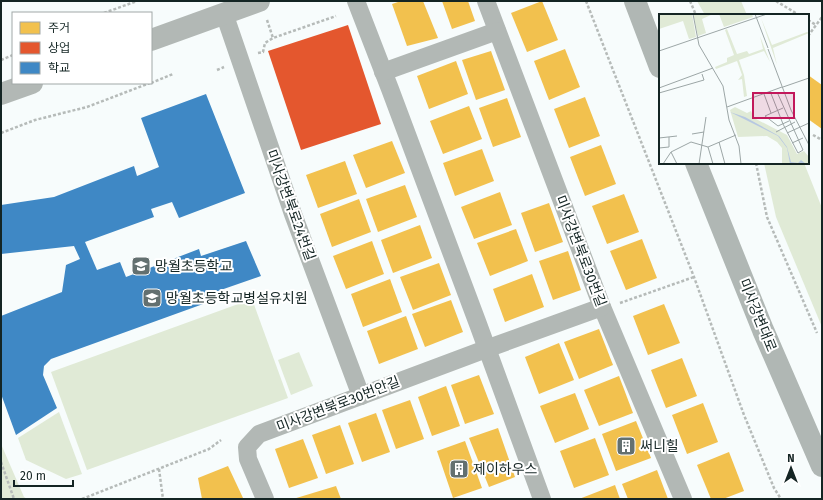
<svg xmlns="http://www.w3.org/2000/svg" width="823" height="500" font-family="'Fira Sans','Noto Sans KR',sans-serif">
	<style>
		.green { fill: #e0ead6 }
		.homes { fill: #f2c14e }
		.shops { fill: #e4572e }
		.schools { fill: #3f88c5 }
		.lines { fill: none; stroke-linecap: round; stroke-linejoin: round }
		.path { stroke: #b6bbb9; stroke-width: 2.5; stroke-dasharray: 3 2; stroke-linecap: butt }
		.minor { stroke: #b2b8b5; stroke-width: 18 }
		.tertiary { stroke: #b2b8b5; stroke-width: 22 }
		.secondary { stroke: #b0b7b4; stroke-width: 22 }
		.labels { text-anchor: middle; stroke-width: 4; stroke-linejoin: round; paint-order: stroke }
		.street-label { font-size: 14px; fill: #142524; stroke: #fff }
		.poi-label { font-size: 14px; fill: #142524; stroke: #fff; text-anchor: start }
		.inset-road { fill: none; stroke: #9ca6a6; stroke-width: 1 }
		.view { fill: #c2185b; fill-opacity: 0.15; stroke: #c2185b; stroke-width: 2 }
		.inset-edge { fill: none; stroke: #142524; stroke-width: 2 }
	</style>
	<rect width="100%" height="100%" fill="#f7fcfc"/>
	<g class="green">
		<path d="M697 1H741L747 15H705Z"/>
		<path d="M764 163H804L822 208V327L776 217Z"/>
		<path d="M252 299 288 398 87 470 51 372Z"/>
		<path d="M299 352 313 386 291 395 278 360Z"/>
		<path d="M59 412 82 474 66 479 26 460 18 438Z"/>
		<path d="M1 444 24 497 27 499H1Z"/>
	</g>
	<g class="homes">
		<path d="M401 1H423L438 38 407 46 392 4Z"/>
		<path d="M442 1H468L475 21 452 29Z"/>
		<path d="M542 1 558 40 527 52 511 13Z"/>
		<path d="M565 49 580 87 549 100 534 61Z"/>
		<path d="M491 51 505 90 476 100 462 60Z"/>
		<path d="M456 61 468 94 429 109 417 76Z"/>
		<path d="M808 75 822 85V129L808 119Z"/>
		<path d="M585 97 600 136 569 148 554 109Z"/>
		<path d="M507 98 521 137 493 147 479 108Z"/>
		<path d="M469 106 482 139 443 154 430 121Z"/>
		<path d="M392 141 405 173 366 188 353 155Z"/>
		<path d="M601 145 616 184 585 196 570 157Z"/>
		<path d="M482 149 494 181 455 196 443 163Z"/>
		<path d="M345 161 357 194 318 208 306 175Z"/>
		<path d="M405 185 417 217 378 232 366 199Z"/>
		<path d="M500 192 512 225 474 239 461 207Z"/>
		<path d="M624 194 639 232 607 244 592 206Z"/>
		<path d="M359 199 371 232 332 247 320 214Z"/>
		<path d="M549 203 563 242 535 252 521 213Z"/>
		<path d="M420 225 432 258 393 273 381 240Z"/>
		<path d="M516 229 528 261 490 276 477 243Z"/>
		<path d="M642 239 657 278 626 290 610 251Z"/>
		<path d="M372 241 384 274 346 289 333 256Z"/>
		<path d="M568 251 581 290 553 300 539 261Z"/>
		<path d="M439 263 451 295 413 310 400 277Z"/>
		<path d="M532 274 544 307 505 322 493 289Z"/>
		<path d="M390 279 402 312 363 327 351 294Z"/>
		<path d="M451 300 463 332 425 347 412 314Z"/>
		<path d="M664 304 680 343 648 355 633 316Z"/>
		<path d="M406 316 418 349 379 364 367 331Z"/>
		<path d="M599 329 613 365 579 379 564 342Z"/>
		<path d="M559 343 574 380 539 394 525 357Z"/>
		<path d="M682 358 697 396 666 408 651 370Z"/>
		<path d="M479 375 494 414 465 424 451 385Z"/>
		<path d="M619 376 633 413 599 426 584 390Z"/>
		<path d="M446 386 460 426 432 436 418 397Z"/>
		<path d="M575 393 589 429 555 443 540 406Z"/>
		<path d="M410 400 424 439 396 449 382 410Z"/>
		<path d="M703 403 718 442 687 454 672 415Z"/>
		<path d="M376 413 390 452 362 462 348 423Z"/>
		<path d="M636 421 651 458 616 471 602 434Z"/>
		<path d="M340 425 354 464 326 474 312 435Z"/>
		<path d="M498 428 515 477 489 487 469 438Z"/>
		<path d="M595 438 609 475 574 488 560 451Z"/>
		<path d="M303 439 318 478 289 488 275 449Z"/>
		<path d="M465 441 482 488 453 498 437 451Z"/>
		<path d="M729 452 744 491 723 499H711L697 465Z"/>
		<path d="M228 466 243 498 239 499H202L198 478Z"/>
		<path d="M657 470 668 499H628L622 484Z"/>
		<path d="M615 485 620 499H579Z"/>
		<path d="M336 486 341 499H293Z"/>
	</g>
	<path class="shops" d="M348 25 381 124 301 150 268 51Z"/>
	<path class="schools" d="M206 94 245 193 179 218 172 202 151 209 154 217 85 242 97 270 120 262 126 277 199 249 201 256 246 241 261 276 215 292 217 299 51 359 44 366 43 375 57 408 16 435 1 394V316L62 292 66 265 80 259 74 246 1 254V205L54 197 134 166 137 176 159 167 141 118Z"/>
	<g class="lines">
		<g class="path">
			<path d="M586 1 694 277 744 415 774 488 781 499"/>
			<path d="M690 1 696 15"/>
			<path d="M776 1 799 15"/>
			<path d="M104 13 137 1"/>
			<path d="M267 20 273 38"/>
			<path d="M808 20 816 25"/>
			<path d="M808 36 822 17"/>
			<path d="M258 53 263 52 265 43 273 38 336 16"/>
			<path d="M1 60 13 55"/>
			<path d="M217 70 224 67"/>
			<path d="M151 83 173 74"/>
			<path d="M1 133 35 120 87 107 150 83"/>
			<path d="M813 135 822 140"/>
			<path d="M756 163 767 217 817 333"/>
			<path d="M620 303 694 277"/>
			<path d="M1 462 14 499"/>
			<path d="M159 469 163 499"/>
			<path d="M1 499H2"/>
			<path d="M82 499 209 449 221 440"/>
		</g>
		<g class="minor">
			<path d="M356 1 390 89 478 324 542 499"/>
			<path d="M486 1 602 307 683 499"/>
			<path d="M224 13 293 214 361 396"/>
			<path d="M383 72 497 31"/>
			<path d="M265 499 248 459 247 447 259 434 486 349 602 307"/>
		</g>
		<g class="tertiary">
			<path d="M151 40 259 1"/>
			<path d="M1 94 32 83"/>
		</g>
		<g class="secondary">
			<path d="M635 1 660 67"/>
			<path d="M696 163 763 330 822 466"/>
		</g>
	</g>
	<defs>
		<g id="school-square" transform="scale(1)"><rect x="-9" y="-9" width="18" height="18" rx="4" fill="#637070" stroke="#fff"/><path d="M0-5L7-2L0 1L-7-2ZM-4 1L0 2.5L4 1V4Q0 6-4 4Z" fill="#fff"/></g>
		<g id="building-square" transform="scale(1)"><rect x="-9" y="-9" width="18" height="18" rx="4" fill="#637070" stroke="#fff"/><path d="M-4-6H4V6H1V3H-1V6H-4ZM-2.5-4.3h1.7v1.8h-1.7ZM.8-4.3h1.7v1.8H.8ZM-2.5-1h1.7V.8h-1.7ZM.8-1h1.7V.8H.8Z" fill="#fff"/></g>
	</defs>
	<g fill-rule="evenodd">
		<use href="#school-square" x="141" y="266"/>
		<use href="#school-square" x="152" y="298"/>
		<use href="#building-square" x="626" y="446"/>
		<use href="#building-square" x="459" y="469"/>
	</g>
	<g class="labels">
		<g class="street-label">
			<text transform="translate(291 205) rotate(70)" y="5">미사강변북로24번길</text>
			<text transform="translate(581 251) rotate(69)" y="5">미사강변북로30번길</text>
			<text transform="translate(758 315) rotate(68)" y="5">미사강변대로</text>
			<text transform="translate(338 404) rotate(-21)" y="5">미사강변북로30번안길</text>
		</g>
		<g class="poi-label">
			<text x="155" y="271">망월초등학교</text>
			<text x="166" y="303">망월초등학교병설유치원</text>
			<text x="640" y="451">써니힐</text>
			<text x="473" y="474">제이하우스</text>
		</g>
	</g>
	<g transform="translate(659 14)">
		<rect width="150" height="150" fill="#f7fcfc"/>
		<path d="M0 0H33L37 23 30 25 24 7 0 15ZM34 0H54L43 5 47 19 39 22ZM60 0H93L94 3 65 13ZM102 4 113 31 148 18 150 19 114 34 118 51ZM68 15 78 40 88 37 90 40 104 35 101 22 111 48 105 37 80 46 85 61 88 82 85 83 83 65 79 66 83 61 78 47 57 55 56 53 68 48V44L75 41 66 16ZM76 93 88 99 92 97 95 104 128 121 138 140 145 137 150 143V150H123V134L118 128 108 122 79 123 71 96Z" fill="#e0ead6"/>
		<path d="M71 98 86 103 120 122 128 133 132 148 139 149 142 146 147 150H131L128 134 119 122Z" fill="#b7c8e1"/>
		<path class="inset-road" d="M34 0 40 31 64 72 70 106 80 132 82 150M96 0 109 34M109 35 132 96 150 131M0 37 108 0M124 73 150 64M0 74 54 54M111 77 124 110 139 139 144 136 118 78M0 79 45 66 43 60M105 80 112 99M68 93 123 73M124 94 106 102 119 112 130 107M117 118 136 108M128 119 150 109M33 120 45 118M0 124 18 122M60 128 66 150M133 129 144 124M49 133 77 121M0 134 10 133V123M12 138 18 150M4 150 12 138 32 128 49 133 54 150M40 150 47 103"/>
		<path class="view" d="M94 79H135V104H94Z"/>
		<rect width="150" height="150" class="inset-edge"/>
	</g>
	<rect width="823" height="500" fill="none" stroke="#142524" stroke-width="4"/>
	<rect x="12" y="12" width="140" height="72" fill="#ffffff" stroke="#a1a8a7"/>
	<rect x="20" y="22" width="20" height="12" fill="#f2c14e" stroke="#a1a8a7"/>
	<text x="48" y="32" font-size="12" fill="#142524">주거</text>
	<rect x="20" y="42" width="20" height="12" fill="#e4572e" stroke="#a1a8a7"/>
	<text x="48" y="52" font-size="12" fill="#142524">상업</text>
	<rect x="20" y="62" width="20" height="12" fill="#3f88c5" stroke="#a1a8a7"/>
	<text x="48" y="72" font-size="12" fill="#142524">학교</text>
	<g transform="translate(791 468)" stroke="#ffffff" stroke-width="3" paint-order="stroke">
	<path d="M0-3L7 15L0 10L-7 15Z" fill="#142524"/>
	<text y="-6" font-size="11" font-weight="bold" text-anchor="middle" fill="#142524">N</text>
	</g>
	<path d="M14 480v6h59v-6" fill="none" stroke="#142524" stroke-width="2"/>
	<text x="20" y="480" font-size="12" fill="#142524" stroke="#ffffff" stroke-width="3" paint-order="stroke">20 m</text>
</svg>
